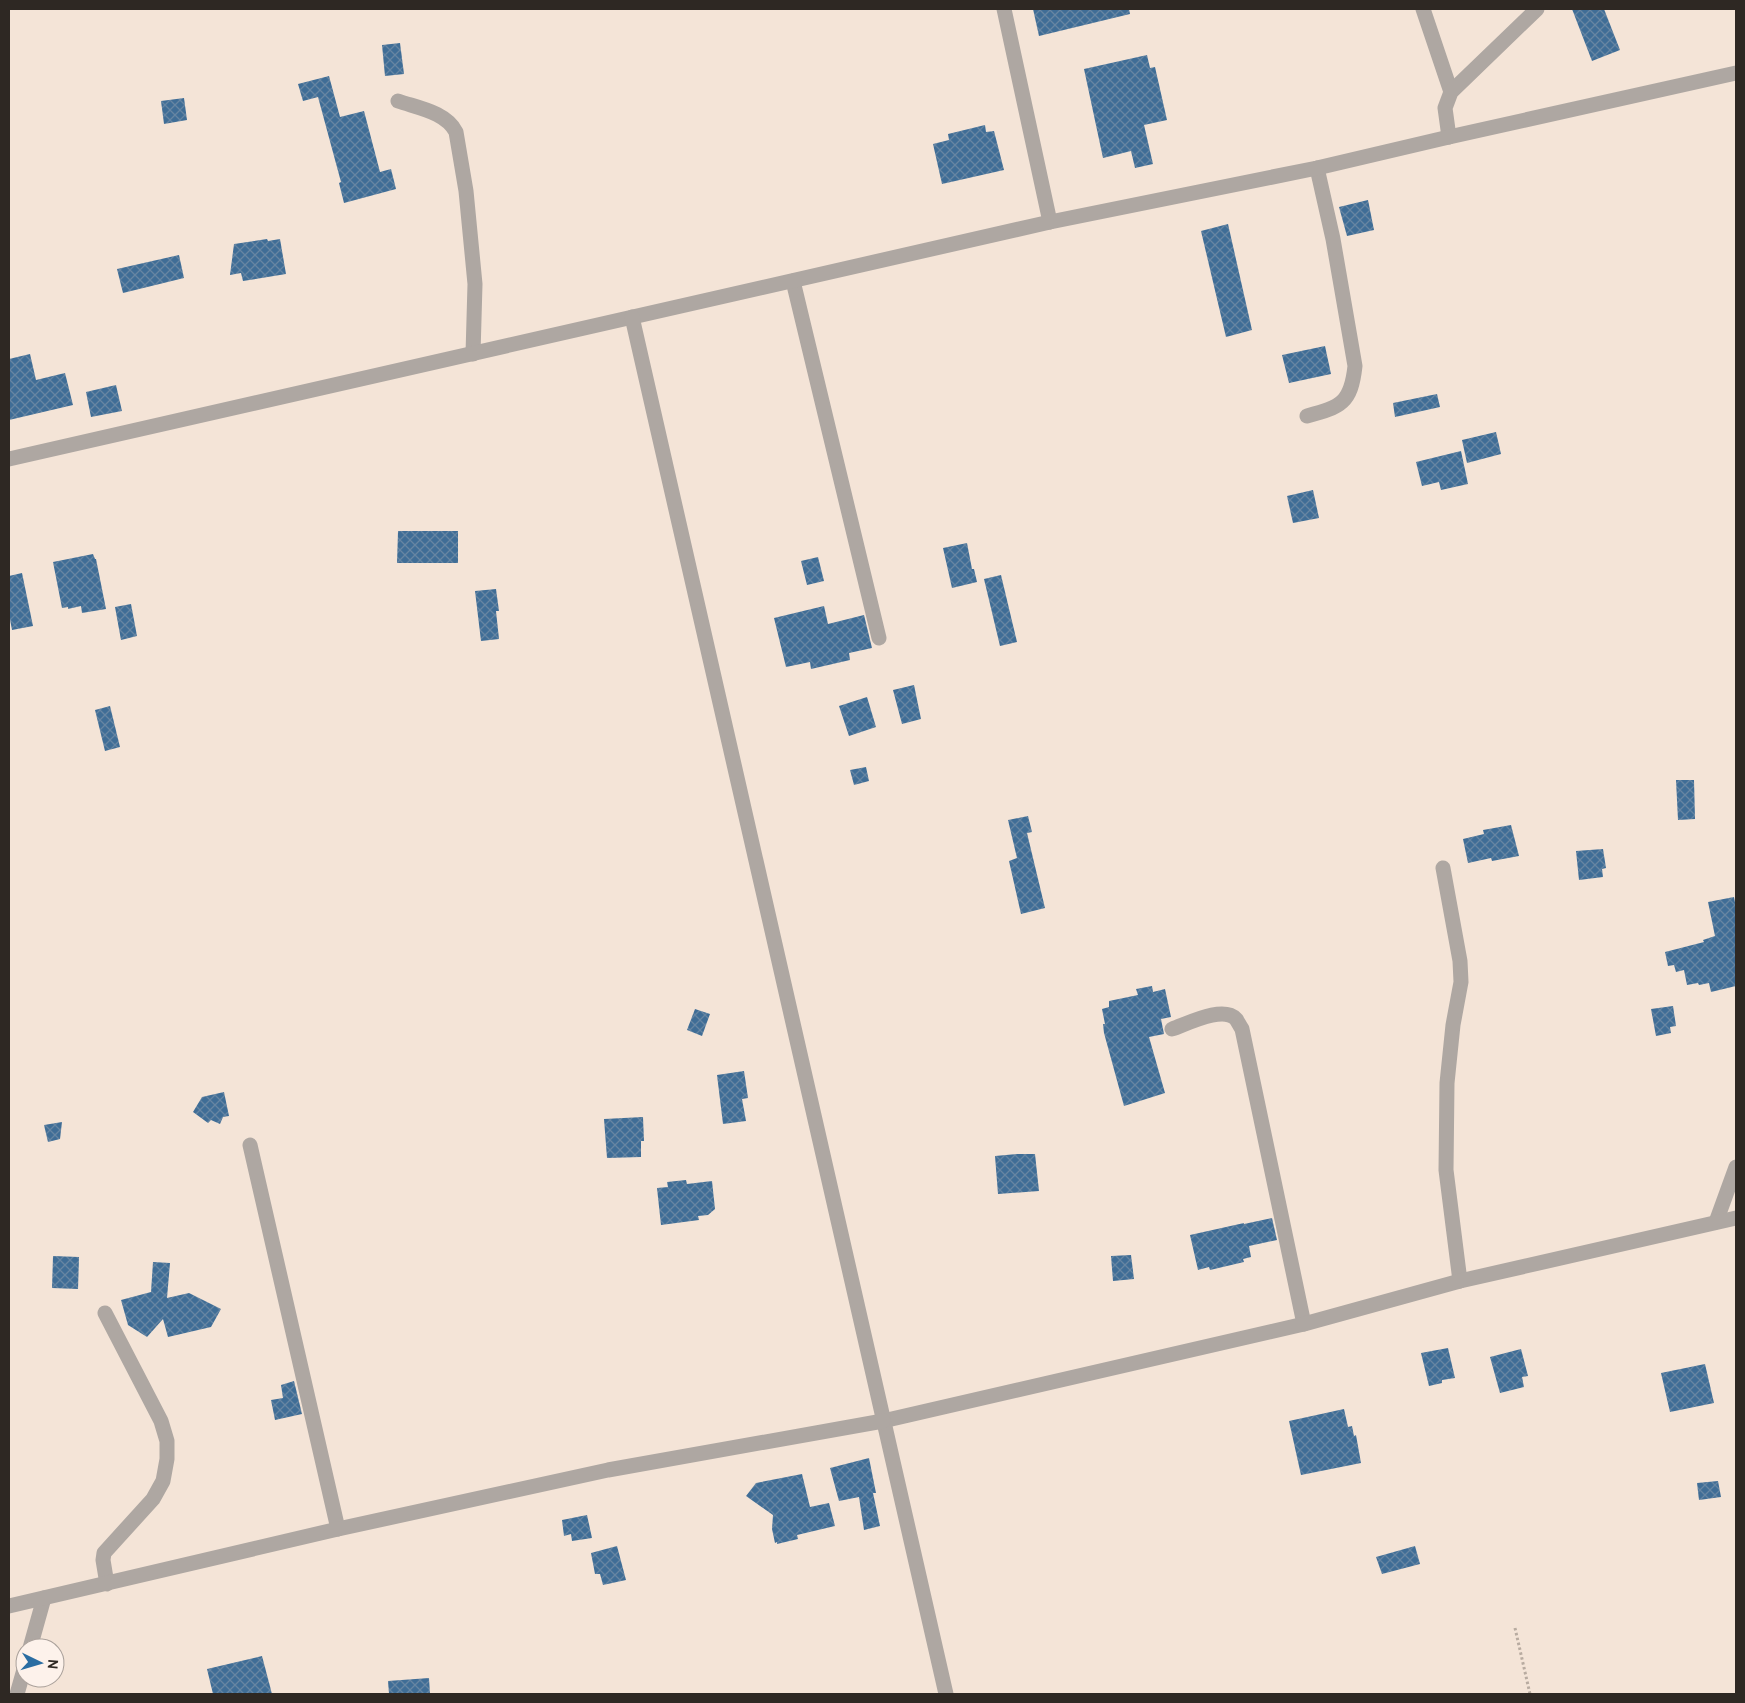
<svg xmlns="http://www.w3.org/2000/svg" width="1745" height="1703" font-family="Overpass,sans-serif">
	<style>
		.building { fill: url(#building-cross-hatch) }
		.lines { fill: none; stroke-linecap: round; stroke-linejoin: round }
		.path { stroke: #b8aba0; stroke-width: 3; stroke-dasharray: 2.5 2.5; stroke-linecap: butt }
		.minor { stroke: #aea7a2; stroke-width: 15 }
		.tertiary { stroke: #aea7a2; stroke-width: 15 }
	</style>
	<defs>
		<pattern id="building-cross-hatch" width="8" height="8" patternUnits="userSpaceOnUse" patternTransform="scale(1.25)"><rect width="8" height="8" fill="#3f6d96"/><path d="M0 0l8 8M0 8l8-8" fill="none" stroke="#6685a2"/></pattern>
	</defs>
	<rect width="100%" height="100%" fill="#f4e4d7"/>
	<g class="building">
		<path d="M1033 9H1129L1130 14 1039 36Z"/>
		<path d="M1572 9H1604L1620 50 1592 61Z"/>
		<path d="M400 43 404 74 385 76 382 45Z"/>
		<path d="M1147 55 1150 68 1155 67 1167 120 1144 125 1153 164 1135 168 1131 151 1103 158 1084 69Z"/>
		<path d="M329 76 340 117 364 111 380 172 391 169 396 189 344 203 339 183 341 182 318 97 303 101 298 84Z"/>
		<path d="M184 98 187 120 164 124 161 101Z"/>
		<path d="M985 125 986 132 994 131 1004 170 942 184 933 144 949 140 948 134Z"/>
		<path d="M1368 200 1374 230 1347 236 1339 207Z"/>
		<path d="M1228 224 1252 330 1226 337 1201 231Z"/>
		<path d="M267 239 268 241 280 239 286 274 243 281 241 273 230 275 234 244Z"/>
		<path d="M179 255 184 278 123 293 117 269Z"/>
		<path d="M1325 346 1331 374 1289 383 1282 355Z"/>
		<path d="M30 354 36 380 65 373 73 405 9 420V359Z"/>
		<path d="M116 385 122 411 91 417 86 392Z"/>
		<path d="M1437 394 1440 407 1395 417 1393 403Z"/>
		<path d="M1496 432 1501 454 1467 463 1462 440Z"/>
		<path d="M1461 451 1468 484 1441 490 1439 482 1422 486 1416 462Z"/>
		<path d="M1313 490 1319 518 1293 523 1287 496Z"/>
		<path d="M398 531H458V563H397Z"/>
		<path d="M967 543 972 569H974L977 582 952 588 943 548Z"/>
		<path d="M93 554 95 559H96L106 609 82 613 81 606 68 609V607L62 608 53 562Z"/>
		<path d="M818 557 824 581 807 585 801 561Z"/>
		<path d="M22 573 33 626 12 630 9 614V576Z"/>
		<path d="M1001 575 1017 642 1000 646 984 579Z"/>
		<path d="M496 589 499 611H496L499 639 481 641 475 591Z"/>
		<path d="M131 604 137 636 121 640 115 607Z"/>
		<path d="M824 606 828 624 864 615 872 648 849 653 850 660 811 669 810 662 786 667 774 618Z"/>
		<path d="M914 685 921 719 902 724 893 690Z"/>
		<path d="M867 697 876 727 849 736 839 706Z"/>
		<path d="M110 706 120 747 105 751 95 710Z"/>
		<path d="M866 767 869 781 854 785 850 770Z"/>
		<path d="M1676 780H1694L1695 819 1678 820Z"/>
		<path d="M1028 816 1032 832 1027 833 1045 908 1021 914 1009 861 1017 858 1008 820Z"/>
		<path d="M1511 825 1519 856 1492 861 1491 858 1468 863 1463 839 1484 834 1483 830Z"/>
		<path d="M1603 849 1606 868 1602 869 1603 877 1579 880 1576 851Z"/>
		<path d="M1734 897 1736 908V986L1711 992 1709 983 1699 985 1698 983 1687 985 1684 970 1676 972 1674 965 1668 966 1665 952 1704 942 1703 940 1715 936 1708 902Z"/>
		<path d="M1152 986 1153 992 1165 989 1171 1017 1161 1019 1164 1034 1149 1037 1165 1093 1124 1106 1104 1033 1103 1024H1105L1102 1009 1109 1007V1001L1138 995 1136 989Z"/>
		<path d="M1673 1006 1676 1026 1670 1027 1671 1033 1656 1036 1651 1009Z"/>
		<path d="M695 1009 710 1014 702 1036 687 1030Z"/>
		<path d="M744 1071 748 1098 742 1099 746 1121 723 1124 717 1075Z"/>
		<path d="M224 1092 229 1116 223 1117 220 1124 211 1120 208 1123 193 1112 202 1097Z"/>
		<path d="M643 1117 644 1141H641V1157L607 1158 604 1119Z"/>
		<path d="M62 1122 60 1139 48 1142 44 1125Z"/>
		<path d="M1017 1154H1035L1039 1191 998 1194 995 1156Z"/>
		<path d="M686 1180 687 1184 712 1181 715 1209 708 1215 698 1216 699 1220 661 1225 657 1188 668 1187 667 1182Z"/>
		<path d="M1272 1218 1277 1240 1249 1246 1251 1257 1243 1259 1244 1262 1210 1270 1209 1267 1198 1270 1190 1235 1244 1223V1224Z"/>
		<path d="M1131 1255 1134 1279 1113 1281 1111 1256Z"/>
		<path d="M53 1256 79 1257 78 1289 52 1288Z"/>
		<path d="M153 1262 170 1263 167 1298 189 1293 221 1309 211 1327 168 1337 163 1319 147 1337 128 1325 121 1300 151 1292Z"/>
		<path d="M1448 1348 1455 1378 1442 1380V1383L1429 1386 1421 1353Z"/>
		<path d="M1521 1349 1528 1376 1522 1377 1524 1387 1500 1393 1490 1357Z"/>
		<path d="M1705 1364 1714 1403 1670 1412 1661 1373Z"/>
		<path d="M294 1381 302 1414 275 1420 271 1400 283 1398 281 1385Z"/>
		<path d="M1344 1409 1348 1427 1352 1426 1354 1436 1356 1435 1361 1463 1301 1475 1289 1421Z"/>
		<path d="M869 1458 876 1493H873L880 1526 864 1530 859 1497 839 1501 830 1468Z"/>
		<path d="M802 1474 810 1507 829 1503 835 1526 797 1535 798 1539 777 1544V1542L775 1543 772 1529 773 1515 746 1496 756 1483Z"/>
		<path d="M1718 1481 1721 1497 1699 1500 1697 1483Z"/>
		<path d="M587 1515 592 1538 572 1541 571 1534 564 1536 562 1520Z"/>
		<path d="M617 1546 626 1580 603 1585 600 1574H595L591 1553Z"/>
		<path d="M1415 1546 1420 1564 1382 1574 1376 1557Z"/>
		<path d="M262 1656 272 1694H213L207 1669Z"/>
		<path d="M429 1678 430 1694H389L388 1681Z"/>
	</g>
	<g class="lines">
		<path class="path" d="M1515 1628 1530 1694"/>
		<g class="minor">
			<path d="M1004 9 1050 222"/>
			<path d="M1423 9 1451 92"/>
			<path d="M398 101C418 108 446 112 456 132L466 191 475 284 473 354"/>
			<path d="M1449 137 1445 108 1451 92 1537 9"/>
			<path d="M793 281 879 638"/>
			<path d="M1307 416C1341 407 1351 403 1355 366L1333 239 1317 168"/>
			<path d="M9 459 1050 222 1317 168 1449 137 1736 73"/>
			<path d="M1443 868 1460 961 1461 982 1453 1025 1447 1083 1446 1170 1460 1281"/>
			<path d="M1172 1029C1187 1024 1223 1005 1236 1019 1238 1022 1240 1026 1242 1029L1304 1324"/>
			<path d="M250 1145 338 1529"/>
			<path d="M1716 1222 1736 1167"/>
			<path d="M105 1313 161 1421 167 1441V1459L163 1481 153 1499 104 1553 103 1560 107 1584"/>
			<path d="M883 1421 1304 1324 1460 1281 1736 1218"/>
			<path d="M30 1648 44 1598"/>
			<path d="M17 1694 25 1666"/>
		</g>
		<g class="tertiary">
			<path d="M632 317 946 1694"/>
			<path d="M9 1606 338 1529 608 1470 883 1421"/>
		</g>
	</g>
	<rect width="1745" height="1703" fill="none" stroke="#2e2823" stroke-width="20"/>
	<g transform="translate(40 1663) rotate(95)"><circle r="24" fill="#fdf2eb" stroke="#aaa19b"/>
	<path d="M0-4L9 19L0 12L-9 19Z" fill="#2a6da2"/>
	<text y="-8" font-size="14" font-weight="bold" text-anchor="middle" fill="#2e2823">N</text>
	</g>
</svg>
